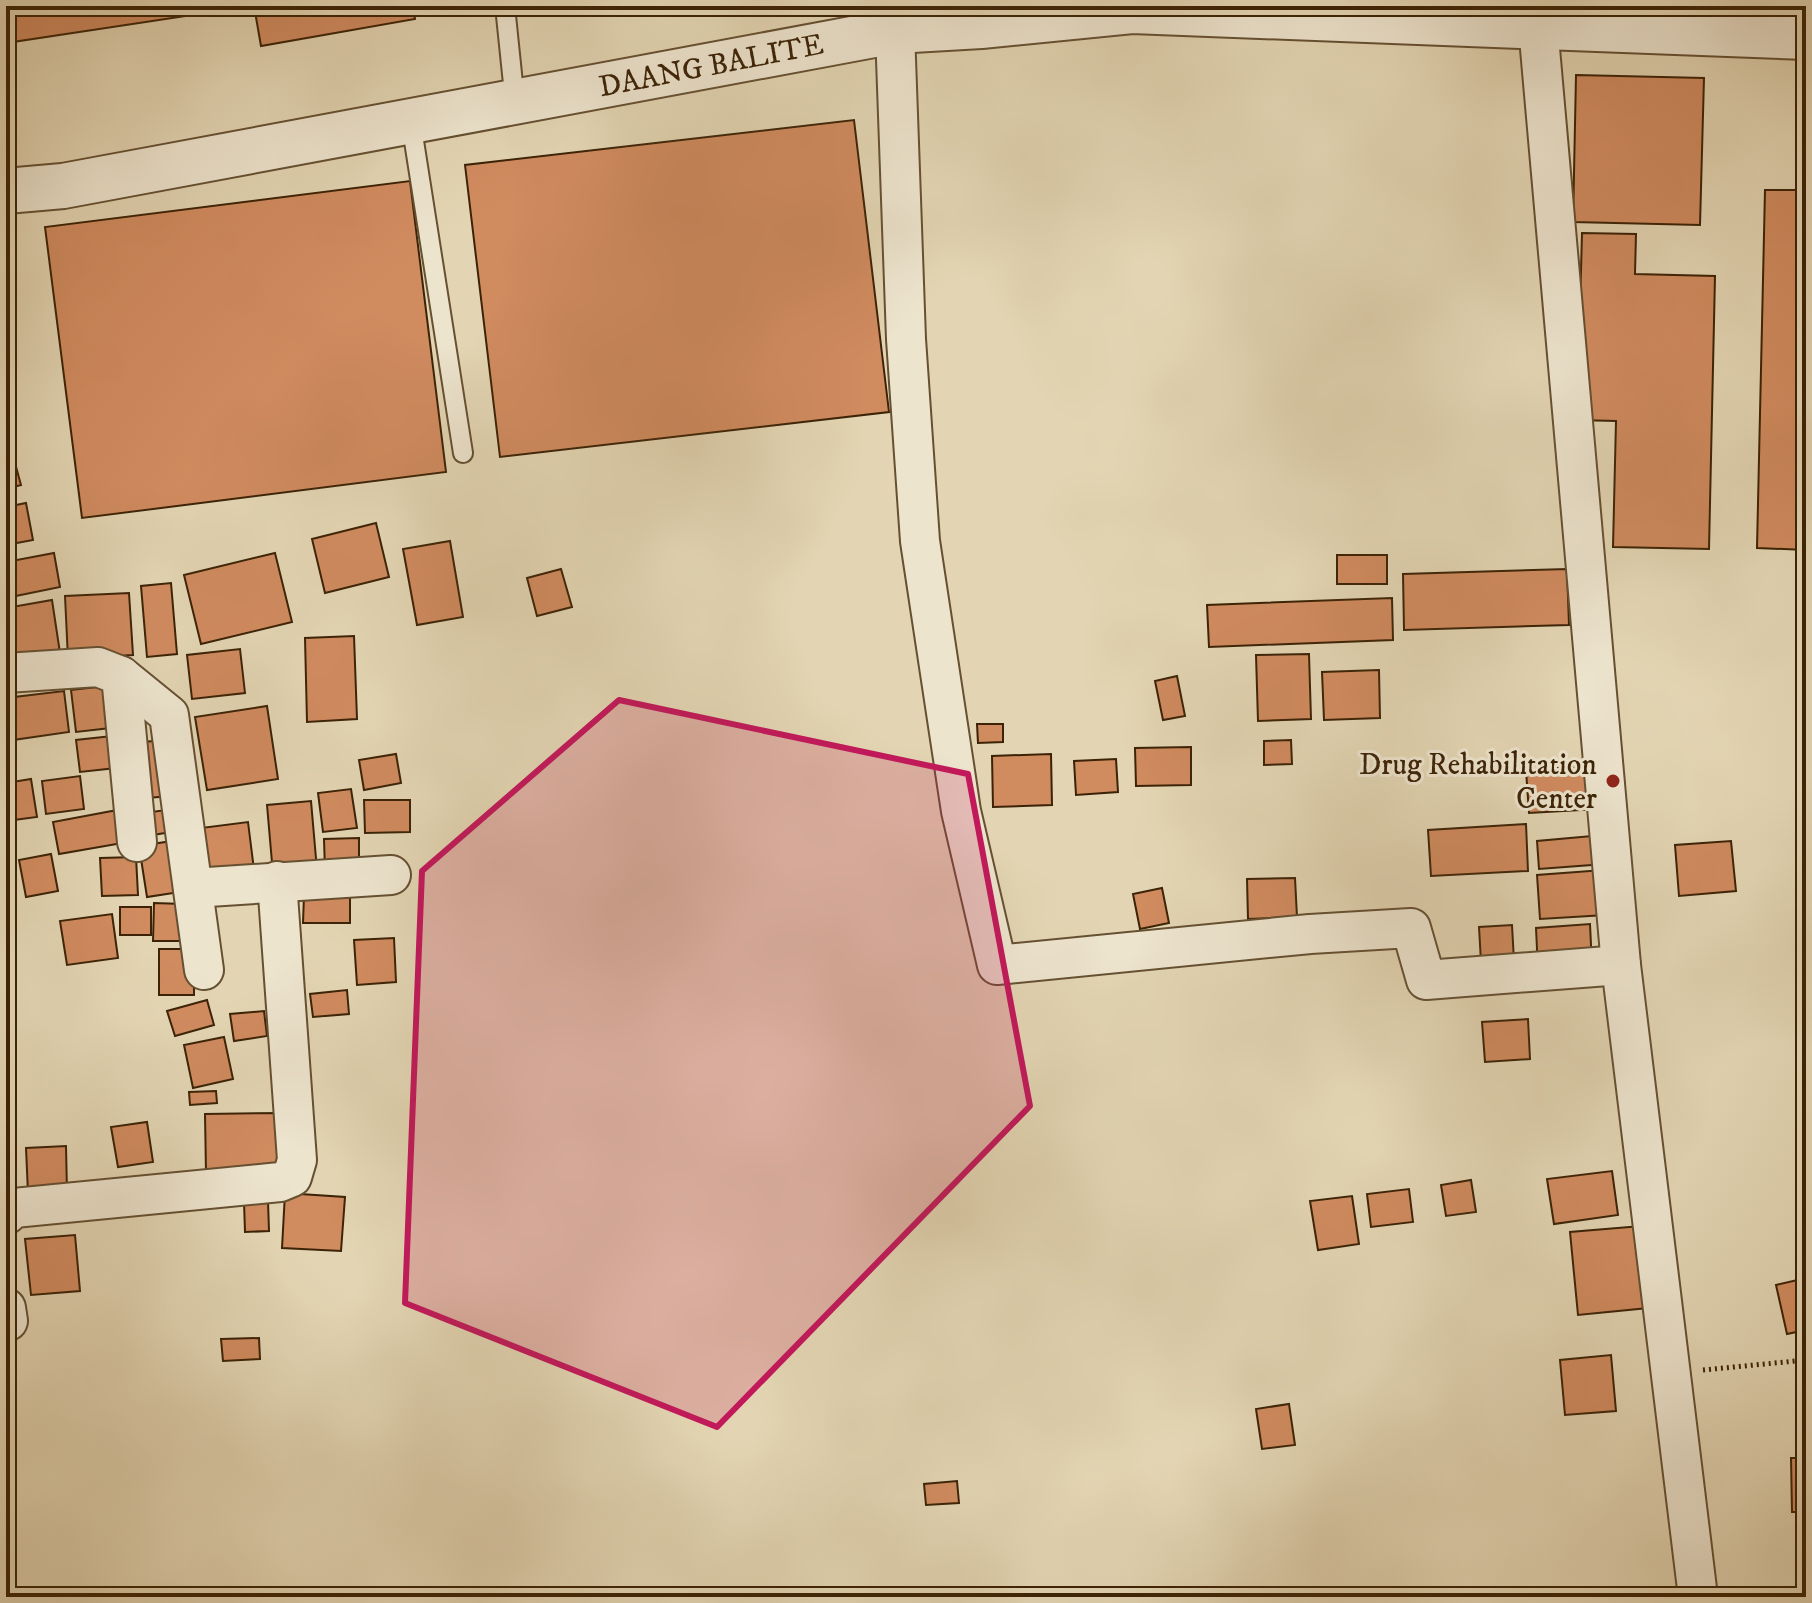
<svg xmlns="http://www.w3.org/2000/svg" width="1812" height="1603" font-family="'IM FELL DW Pica',serif">
	<style>
		.building { fill: #d08b5f; stroke: #3c2307; stroke-width: 2 }
		.lines { fill: none; stroke-linecap: round; stroke-linejoin: round }
		.service-casing { stroke: #665032; stroke-width: 22 }
		.minor-casing { stroke: #665032; stroke-width: 42 }
		.tertiary-casing { stroke: #665032; stroke-width: 48 }
		.path { stroke: #3c2307; stroke-width: 5; stroke-dasharray: 2 4; stroke-linecap: butt }
		.service { stroke: #ede4ce; stroke-width: 18 }
		.minor { stroke: #ede4ce; stroke-width: 38 }
		.tertiary { stroke: #ede4ce; stroke-width: 44 }
		.marked { fill: #c2185b; fill-opacity: 0.2; stroke: #c2185b; stroke-width: 6; stroke-linejoin: round }
		.poi-dot { fill: #8f2418; stroke: #ede4ce; stroke-width: 3 }
		.labels { text-anchor: middle; stroke-width: 6; stroke-linejoin: round; paint-order: stroke }
		.street-label { font-size: 30px; fill: #3c2307; stroke: #ede4ce }
		.poi-label { font-size: 30px; fill: #3c2307; stroke: #ede4ce; text-anchor: end }
	</style>
	<rect width="100%" height="100%" fill="#e3d5b3"/>
	<filter id="stains"><feTurbulence type="fractalNoise" baseFrequency=".0025" numOctaves="4"/><feColorMatrix values="0 0 0 0 .2 0 0 0 0 .09 0 0 0 0 .02 0 0 0 .5 -.17"/></filter>
	<radialGradient id="worn" r=".72"><stop offset=".6" stop-color="#630" stop-opacity="0"/><stop offset="1" stop-color="#630" stop-opacity=".3"/></radialGradient>
	<g class="building">
		<path d="M6 6H239V8L6 43Z"/>
		<path d="M254 6H413L415 19 261 46Z"/>
		<path d="M1576 75 1704 78 1700 225 1573 222Z"/>
		<path d="M854 120 889 412 500 457 465 165Z"/>
		<path d="M410 181 446 472 82 518 45 227Z"/>
		<path d="M1765 190H1806V550L1757 548Z"/>
		<path d="M1582 233 1636 234 1635 274 1715 276 1709 549 1613 547 1616 421 1577 420Z"/>
		<path d="M6 430 21 485 6 489Z"/>
		<path d="M26 503 33 540 6 545V507Z"/>
		<path d="M376 523 389 577 325 593 312 539Z"/>
		<path d="M450 541 463 617 417 625 403 549Z"/>
		<path d="M54 553 60 587 6 598V562Z"/>
		<path d="M275 553 292 622 201 644 184 575Z"/>
		<rect x="1337" y="555" width="50" height="29"/>
		<path d="M561 569 572 607 537 616 527 578Z"/>
		<path d="M1567 569 1569 625 1404 630 1403 574Z"/>
		<path d="M171 583 177 654 147 657 141 586Z"/>
		<path d="M129 593 133 655 68 659 65 596Z"/>
		<path d="M1392 598 1393 640 1209 647 1207 605Z"/>
		<path d="M52 600 60 653 6 661V608Z"/>
		<path d="M354 636 357 719 307 722 305 638Z"/>
		<path d="M240 649 245 693 192 699 187 655Z"/>
		<path d="M1309 654 1311 719 1258 721 1256 655Z"/>
		<path d="M1379 670 1380 718 1324 720 1322 672Z"/>
		<path d="M1177 676 1185 716 1163 720 1155 681Z"/>
		<path d="M114 685 119 727 76 732 71 690Z"/>
		<path d="M64 691 69 732 6 741V698Z"/>
		<path d="M267 706 278 779 207 790 195 717Z"/>
		<path d="M977 724H1003V742L978 743Z"/>
		<path d="M121 735 125 767 80 772 76 740Z"/>
		<path d="M169 740 173 796 146 798 141 742Z"/>
		<path d="M1291 740 1292 764 1264 765V741Z"/>
		<path d="M1191 747V785L1136 786 1135 748Z"/>
		<path d="M396 754 401 783 364 790 359 760Z"/>
		<path d="M1051 754 1052 805 993 807 992 756Z"/>
		<path d="M1116 759 1118 792 1076 795 1074 761Z"/>
		<path d="M1595 766 1598 809 1529 813 1526 770Z"/>
		<path d="M80 776 84 809 46 814 42 781Z"/>
		<path d="M31 779 37 817 6 821V783Z"/>
		<path d="M351 789 357 828 323 832 318 793Z"/>
		<path d="M364 800H410V832L365 833Z"/>
		<path d="M311 801 317 870 273 874 267 805Z"/>
		<path d="M128 808 134 841 59 854 53 822Z"/>
		<path d="M173 809 177 831 147 836 144 813Z"/>
		<path d="M248 822 254 870 199 877 193 829Z"/>
		<path d="M1526 824 1528 871 1431 876 1428 830Z"/>
		<path d="M1603 835 1605 864 1539 869 1537 841Z"/>
		<path d="M359 838V870L325 871 324 839Z"/>
		<path d="M172 841 180 892 147 897 139 846Z"/>
		<path d="M1731 841 1736 891 1679 896 1675 845Z"/>
		<path d="M51 854 58 891 26 897 19 860Z"/>
		<path d="M136 857 138 895 102 896 100 858Z"/>
		<path d="M6 865H9L16 902 6 904Z"/>
		<path d="M1603 870 1606 915 1540 919 1537 875Z"/>
		<path d="M1295 878 1297 917 1248 919 1247 879Z"/>
		<path d="M1162 888 1169 923 1140 929 1133 894Z"/>
		<path d="M304 895H350V923H303Z"/>
		<path d="M154 903 183 904 182 941H153Z"/>
		<rect x="120" y="907" width="31" height="28"/>
		<path d="M112 914 118 958 67 965 60 921Z"/>
		<path d="M1590 924 1592 966 1538 970 1536 928Z"/>
		<path d="M1512 925 1514 961 1481 962 1479 927Z"/>
		<path d="M394 938 396 982 357 985 354 940Z"/>
		<rect x="159" y="949" width="35" height="46"/>
		<path d="M347 990 349 1014 313 1017 310 994Z"/>
		<path d="M207 1000 214 1025 175 1036 167 1011Z"/>
		<path d="M264 1011 267 1036 234 1041 230 1014Z"/>
		<path d="M1528 1019 1530 1059 1485 1062 1482 1022Z"/>
		<path d="M224 1037 233 1079 193 1088 184 1045Z"/>
		<path d="M216 1091 217 1103 190 1105 189 1092Z"/>
		<path d="M283 1113 284 1172 206 1173 205 1114Z"/>
		<path d="M147 1122 153 1162 118 1167 111 1127Z"/>
		<path d="M66 1146 67 1192 28 1193 26 1148Z"/>
		<path d="M1612 1171 1618 1215 1554 1224 1547 1179Z"/>
		<path d="M1471 1180 1476 1212 1446 1216 1441 1185Z"/>
		<path d="M1409 1189 1413 1222 1371 1227 1367 1194Z"/>
		<path d="M285 1193 345 1197 341 1251 282 1248Z"/>
		<path d="M1352 1196 1359 1244 1318 1250 1310 1201Z"/>
		<path d="M268 1201 269 1231 245 1232 244 1202Z"/>
		<path d="M1641 1226 1648 1308 1578 1315 1570 1232Z"/>
		<path d="M75 1235 80 1291 31 1295 25 1239Z"/>
		<path d="M1806 1278V1330L1787 1334 1776 1285Z"/>
		<path d="M259 1338 260 1359 223 1361 221 1339Z"/>
		<path d="M1611 1355 1616 1411 1565 1415 1560 1360Z"/>
		<path d="M1289 1404 1295 1445 1262 1449 1256 1409Z"/>
		<path d="M1791 1458H1806V1512H1792Z"/>
		<path d="M957 1481 959 1503 926 1505 924 1484Z"/>
	</g>
	<g class="lines">
		<g class="service-casing">
			<g id="service">
				<path d="M505 6 515 103"/>
				<path d="M411 122 463 453"/>
			</g>
		</g>
		<g class="minor-casing">
			<g id="minor">
				<path d="M1538 26 1621 965 1698 1597"/>
				<path d="M895 31 906 339 920 541 961 811 997 965 1310 934 1411 928 1426 980 1621 965"/>
				<path d="M6 673 98 667 121 676 137 842"/>
				<path d="M121 676 169 715 204 970"/>
				<path d="M193 888 391 875"/>
				<path d="M6 1215 14 1208 280 1182 292 1177 297 1160 277 881"/>
				<path d="M6 1308 8 1321"/>
			</g>
		</g>
		<g class="tertiary-casing">
			<path id="tertiary" d="M6 191 63 186 895 31 981 26 1132 11 1806 37"/>
		</g>
		<path class="path" d="M1703 1370 1806 1360"/>
		<use href="#service" class="service"/>
		<use href="#minor" class="minor"/>
		<use href="#tertiary" class="tertiary"/>
	</g>
	<path class="marked" d="M619 700 968 774 1030 1106 717 1427 405 1303 422 871Z"/>
	<circle class="poi-dot" cx="1613" cy="781" r="8"/>
	<g class="labels">
		<g class="street-label">
			<text transform="translate(711 65) rotate(-11)" y="10">DAANG BALITE</text>
		</g>
		<g class="poi-label">
			<text x="1597" y="774">Drug Rehabilitation<tspan x="1597" dy="34">Center</tspan></text>
		</g>
	</g>
	<rect width="1812" height="1603" fill="none" stroke="#e3d5b3" stroke-width="32"/>
	<rect x="8" y="8" width="1796" height="1587" fill="none" stroke="#3c2307" stroke-width="4"/>
	<rect x="16" y="16" width="1780" height="1571" fill="none" stroke="#3c2307" stroke-width="2"/>
	<rect width="100%" height="100%" filter="url(#stains)"/>
	<rect width="100%" height="100%" fill="url(#worn)"/>
</svg>
